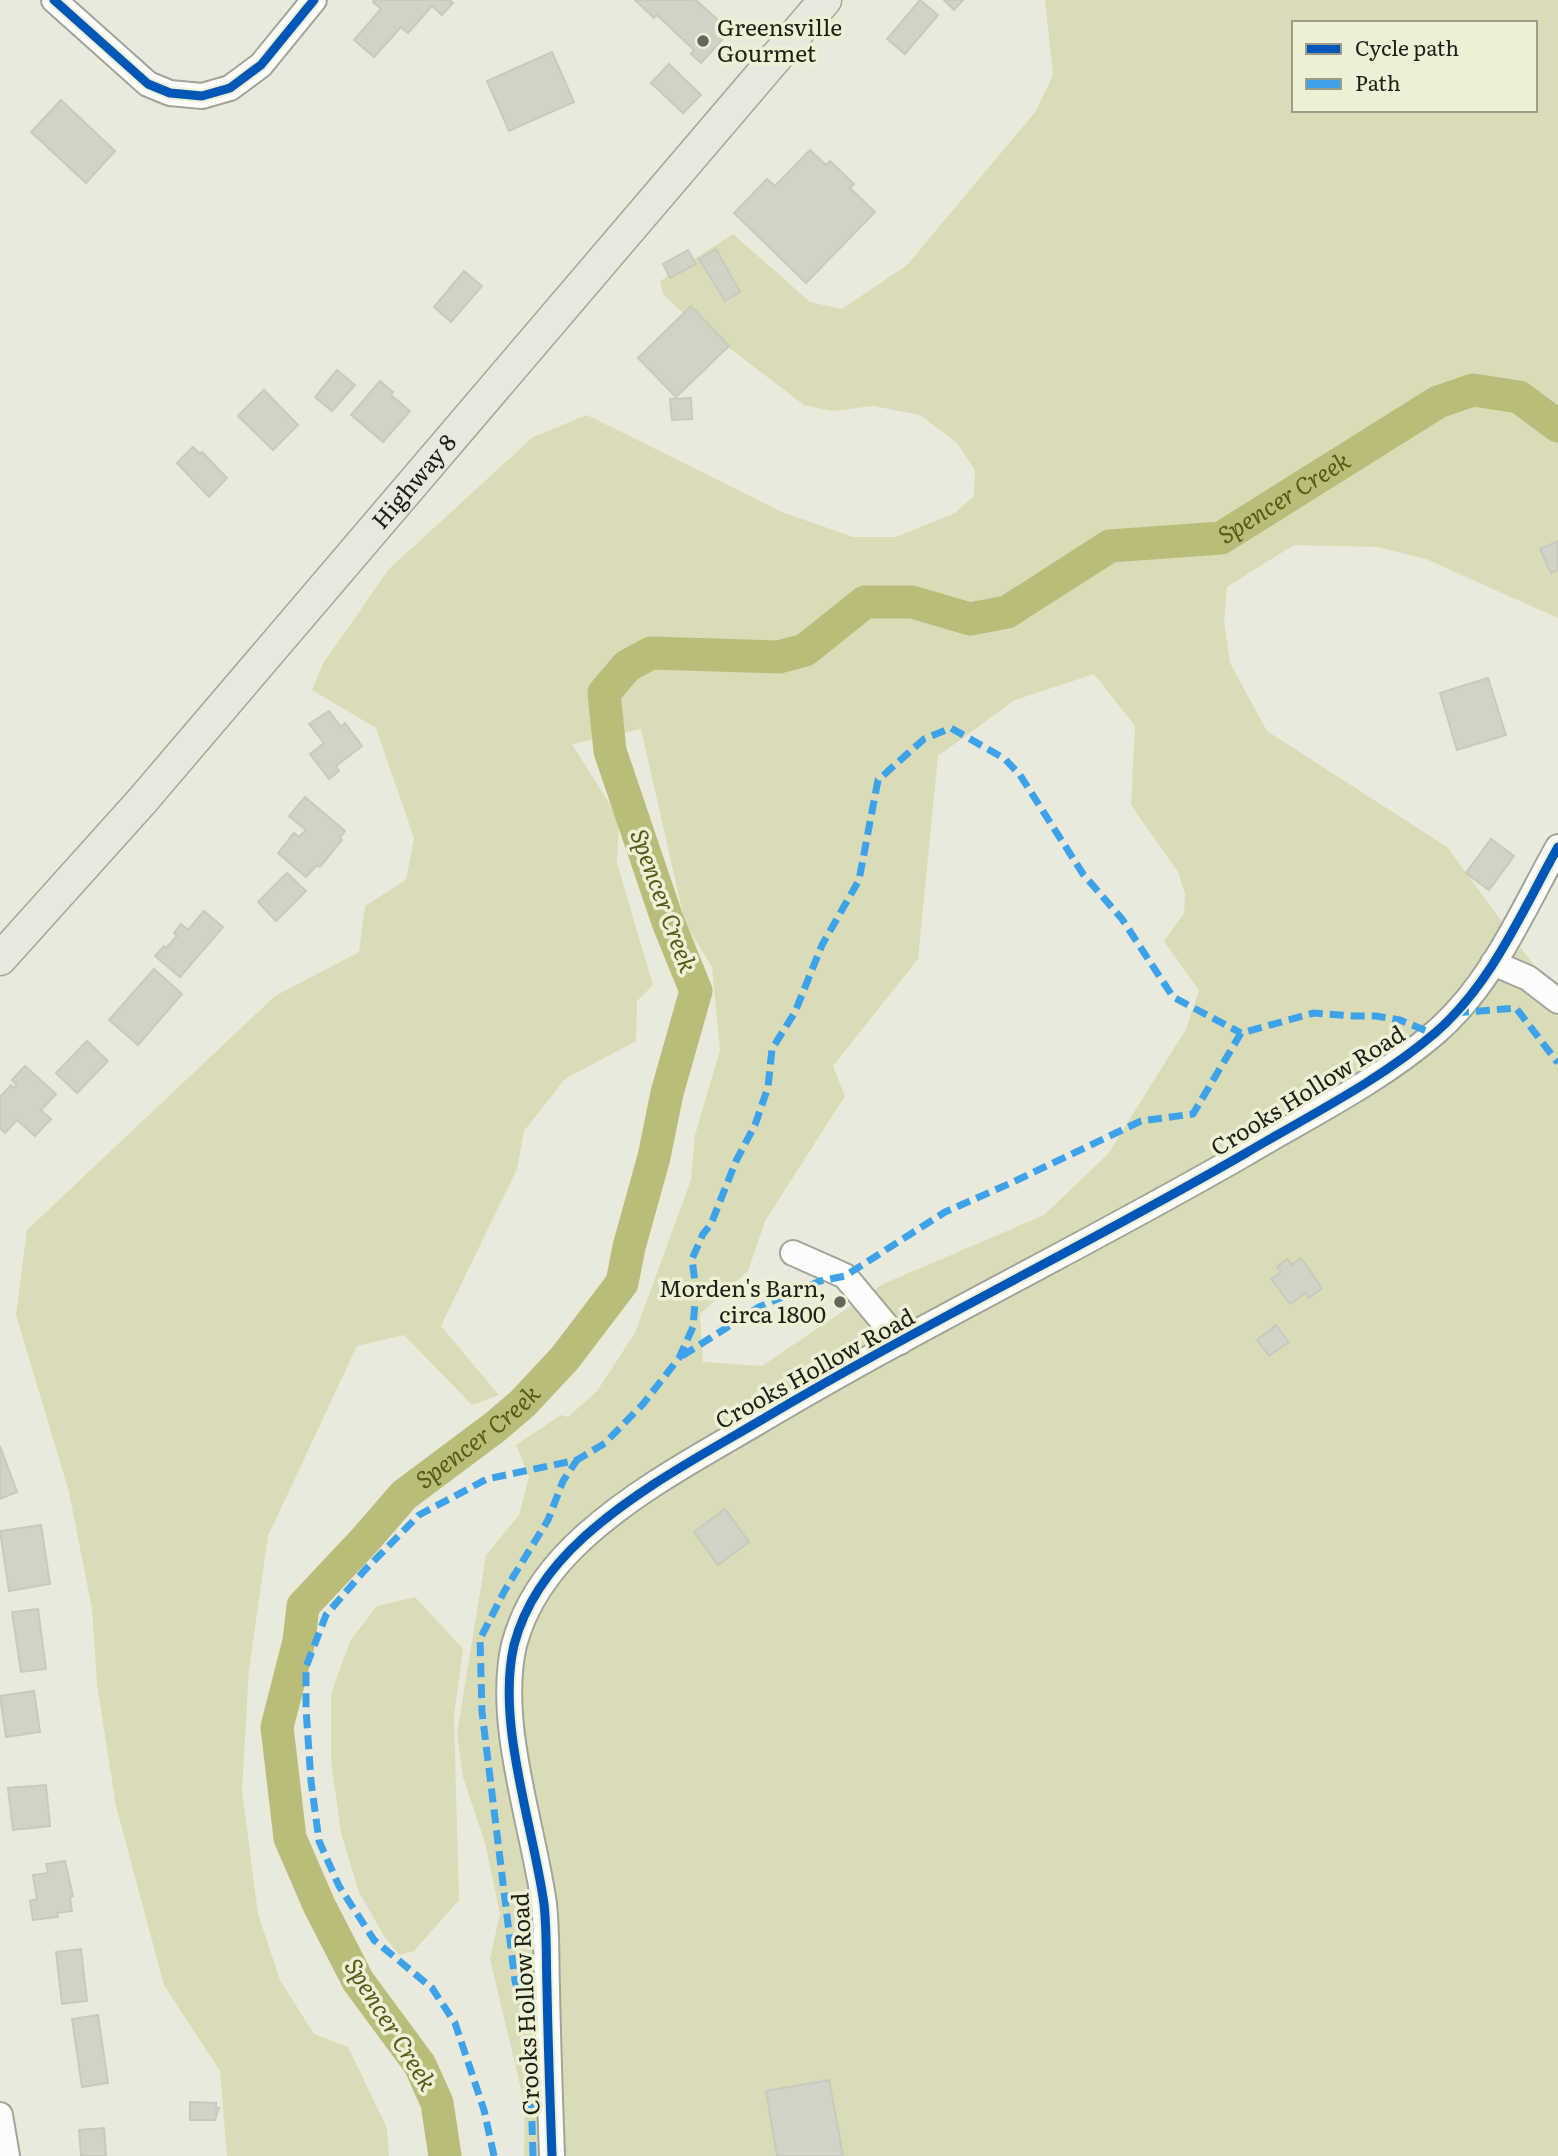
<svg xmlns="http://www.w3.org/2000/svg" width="1558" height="2156" font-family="Literata,serif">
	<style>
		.green { fill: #dadcb8; fill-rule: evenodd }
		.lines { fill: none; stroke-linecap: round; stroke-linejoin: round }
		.river { stroke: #babc7a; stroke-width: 33 }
		.building { fill: #d2d3c7; stroke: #c9cabe; stroke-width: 2 }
		.minor-casing { stroke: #a3a498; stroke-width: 28 }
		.major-casing { stroke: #a6a791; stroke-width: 35 }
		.minor { stroke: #fcfcfa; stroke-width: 24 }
		.major { stroke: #e8e8de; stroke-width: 32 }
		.quiet { stroke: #3da2ea; stroke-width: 7; stroke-dasharray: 14 7; stroke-linecap: butt }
		.cycleway-casing { stroke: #eef0d5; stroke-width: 13 }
		.cycleway { stroke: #0057b8; stroke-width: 9 }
		.poi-dot { fill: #65665b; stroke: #eef0d5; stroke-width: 2.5 }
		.labels { text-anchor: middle; stroke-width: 7; stroke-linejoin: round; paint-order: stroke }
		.poi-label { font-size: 23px; fill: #1e1f16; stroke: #eef0d5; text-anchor: start }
		.street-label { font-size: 23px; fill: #1e1f16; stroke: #eef0d5 }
		.water-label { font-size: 24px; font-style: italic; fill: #585a18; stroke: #eef0d5 }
	</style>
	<rect width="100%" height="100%" fill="#e9eadb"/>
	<g class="green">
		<path d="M1045 0H1558V618L1426 559 1378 547 1294 545 1227 587 1224 620 1230 663 1267 731 1447 847 1558 998V2156H524L525 2106 490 1959 500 1914 485 1843 463 1777 457 1734 483 1574 486 1555 519 1515 529 1477 516 1445 561 1415 568 1417 597 1391 635 1333 691 1180 695 1135 720 1050 712 967 685 923 641 729 572 744 619 819 617 863 653 985 637 1001 636 1041 565 1079 524 1131 517 1169 441 1326 499 1395 472 1405 404 1335 357 1346 268 1536 249 1670 242 1791 258 1914 280 1980 314 2034 348 2047 387 2128 389 2156H227L220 2071 164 1985 116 1806 97 1684 92 1609 69 1492 16 1315 27 1230 275 996 359 952 365 906 406 880 414 838 376 728 312 690 324 662 389 569 533 437 587 415 782 512 853 537H896L955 513 974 496 975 470 957 443 920 415 873 406 832 411 804 405 682 312 663 294 660 281 733 234 810 302 842 309 907 265 1036 111 1053 75ZM1294 23H1535V110H1294ZM1094 674 1135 726 1131 805 1178 872 1185 894 1184 913 1164 941 1199 990 1186 1029 1108 1154 1044 1215 883 1284 762 1366 703 1362 700 1314 748 1271 765 1221 845 1096 833 1066 918 959 938 756 1015 700Z"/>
		<path d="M415 1597 463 1649 454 1716 459 1900 414 1951 399 1955 384 1936 359 1892 341 1833 331 1761V1694L350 1641 377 1606Z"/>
	</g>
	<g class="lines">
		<path class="river" id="s1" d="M445 2156 437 2103 420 2065 358 1981 319 1905 290 1838 277 1727 299 1641 303 1606 365 1540 404 1495 495 1427 523 1403 565 1358 622 1283 629 1247 654 1157 667 1093 696 991 668 922 610 751 604 693 627 666 651 653 779 657 805 650 865 602H912L970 619 1007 612 1110 546 1221 538 1438 402 1473 390 1519 397 1558 426"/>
	</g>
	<g class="building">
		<path d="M374 0H449L453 3 442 15 432 6 408 33 401 27 374 57 354 40 381 9 373 2Z"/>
		<path d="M635 0H696L730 31 701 63 691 54 694 50 657 15 654 18Z"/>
		<path d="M920 0 938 15 905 54 887 39Z"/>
		<path d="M944 0H963L954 10Z"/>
		<path d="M552 52 574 102 509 131 487 81Z"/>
		<path d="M669 64 701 95 683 113 651 83Z"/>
		<path d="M61 100 115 151 86 183 31 132Z"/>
		<path d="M810 150 826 165 830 161 854 184 850 188 875 212 806 283 734 213 767 179 775 186Z"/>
		<path d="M716 249 740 292 725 301 699 259Z"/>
		<path d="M688 250 696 264 670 278 663 264Z"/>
		<path d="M464 271 482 286 451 322 434 307Z"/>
		<path d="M691 306 729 346 676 397 638 358Z"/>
		<path d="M337 370 355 385 332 411 315 397Z"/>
		<path d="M380 381 393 392 391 395 410 411 383 442 351 415Z"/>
		<path d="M264 390 298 425 273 450 238 416Z"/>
		<path d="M691 398 692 419 672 420 670 399Z"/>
		<path d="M193 447 200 454 202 452 227 478 209 497 177 463Z"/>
		<path d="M1558 541V569L1551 573 1540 549Z"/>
		<path d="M1488 678 1506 735 1457 750 1440 693Z"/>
		<path d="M329 711 341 727 345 723 362 746 336 766 339 771 329 779 310 754 324 743 309 724Z"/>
		<path d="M305 797 345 831 340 838 342 840 320 867 317 865 306 877 278 853 294 833 299 837 306 830 289 816Z"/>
		<path d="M1491 839 1514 856 1489 890 1466 873Z"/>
		<path d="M287 873 306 891 276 921 258 902Z"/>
		<path d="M204 911 223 927 180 977 155 956 164 946 166 948 177 936 174 933 181 924 188 930Z"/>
		<path d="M154 969 182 994 138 1045 109 1020Z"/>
		<path d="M87 1041 108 1061 77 1093 56 1073Z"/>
		<path d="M25 1066 56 1094 41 1110 51 1119 35 1136 17 1120 5 1133 0 1128V1097L11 1085 14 1088 17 1085 12 1080Z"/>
		<path d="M1301 1258 1322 1288 1309 1298 1306 1293 1290 1304 1271 1279 1281 1272 1277 1267 1287 1259 1292 1265Z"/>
		<path d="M1276 1325 1289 1342 1269 1356 1257 1340Z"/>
		<path d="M0 1446 17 1492 0 1499Z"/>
		<path d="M725 1509 749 1542 718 1565 694 1532Z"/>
		<path d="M41 1525 50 1584 9 1591 0 1531Z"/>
		<path d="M38 1609 46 1669 21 1672 12 1612Z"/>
		<path d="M34 1691 40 1732 6 1737 0 1696Z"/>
		<path d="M46 1785 50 1826 13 1830 8 1788Z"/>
		<path d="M65 1861 73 1896 70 1897 72 1911 57 1913 58 1917 33 1920 30 1901 37 1899 33 1875 48 1873 46 1864Z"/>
		<path d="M81 1949 87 2001 62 2004 56 1952Z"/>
		<path d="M98 2015 108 2083 82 2087 72 2019Z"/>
		<path d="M829 2080 843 2156H777L766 2091Z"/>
		<path d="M190 2102 216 2103V2108H219L215 2120H190Z"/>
		<path d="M104 2128 106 2156H81L79 2130Z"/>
	</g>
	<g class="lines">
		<g class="minor-casing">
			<g id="minor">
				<path d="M54 0 148 84 170 93 202 96 230 88 261 65 314 0"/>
				<path d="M1493 963 1528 978 1558 1001"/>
				<path d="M793 1253 845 1276 900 1342"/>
				<path d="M0 2115 7 2156"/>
				<path d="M552 2156C550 2100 548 2044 547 1988 546 1960 547 1931 544 1904 533 1825 496 1723 514 1645 525 1603 552 1566 584 1537 637 1489 702 1455 763 1419 921 1325 1087 1245 1246 1153 1310 1115 1379 1081 1435 1033 1492 984 1522 911 1558 847"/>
			</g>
		</g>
		<g class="major-casing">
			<g id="major">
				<path id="s2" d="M0 959 142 801 825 0"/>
			</g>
		</g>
		<use href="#minor" class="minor"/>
		<use href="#major" class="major"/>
		<g class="quiet">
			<path d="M1455 1013 1516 1008 1558 1063"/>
			<path d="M682 1356 759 1307 820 1281 845 1276 945 1212 1011 1183 1141 1121 1193 1114 1241 1033 1314 1013 1354 1016H1376L1400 1020 1434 1034"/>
			<path d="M494 2156 484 2110 455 2023 432 1988 374 1940 339 1886 319 1841 311 1781 306 1709V1667L326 1615 364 1571 419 1515 487 1479 577 1460 605 1443 643 1404 679 1358 693 1327 696 1290 692 1259 703 1234 711 1224 736 1161 755 1125 768 1087 772 1049 795 1012 822 945 859 880 878 780 924 739 951 728 1005 759 1020 775 1083 874 1122 919 1173 997 1241 1033"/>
			<path d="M533 2156 529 2028 515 1981 482 1712 480 1639 505 1590 548 1520 563 1481 577 1460"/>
		</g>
		<g class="cycleway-casing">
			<g id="cycleway">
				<path d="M54 0 148 84 170 93 202 96 230 88 261 65 314 0"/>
				<path d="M552 2156C550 2100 548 2044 547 1988 546 1960 547 1931 544 1904 533 1825 496 1723 514 1645 525 1603 552 1566 584 1537 637 1489 702 1455 763 1419 921 1325 1087 1245 1246 1153 1310 1115 1379 1081 1435 1033 1492 984 1522 911 1558 847"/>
			</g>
		</g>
		<use href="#cycleway" class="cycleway"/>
	</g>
	<g class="poi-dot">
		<circle cx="703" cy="41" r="7"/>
		<circle cx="840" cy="1302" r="7"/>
	</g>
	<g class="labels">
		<g class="poi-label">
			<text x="717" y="36">Greensville<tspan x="717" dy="26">Gourmet</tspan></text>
			<text x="826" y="1297" text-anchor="end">Morden's Barn,<tspan x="826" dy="26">circa 1800</tspan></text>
		</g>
		<g class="street-label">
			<text dy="8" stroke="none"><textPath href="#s2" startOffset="632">Highway 8</textPath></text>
			<text transform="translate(1308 1091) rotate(-32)" y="8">Crooks Hollow Road</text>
			<text transform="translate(815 1369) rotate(-29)" y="8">Crooks Hollow Road</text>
			<text transform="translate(526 2004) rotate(-93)" y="8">Crooks Hollow Road</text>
		</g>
		<g class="water-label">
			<text dy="8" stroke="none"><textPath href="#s1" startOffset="2413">Spencer Creek</textPath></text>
			<text transform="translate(663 901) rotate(70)" y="8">Spencer Creek</text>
			<text dy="8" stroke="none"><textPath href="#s1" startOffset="838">Spencer Creek</textPath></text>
			<text transform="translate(390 2025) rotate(58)" y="8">Spencer Creek</text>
		</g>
	</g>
	<rect x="1292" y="21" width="245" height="91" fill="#eef0d5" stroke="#9b9c89" stroke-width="2"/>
	<rect x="1306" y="44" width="35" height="10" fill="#0057b8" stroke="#9b9c89" stroke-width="2"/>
	<text x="1355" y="56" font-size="21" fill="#1e1f16">Cycle path</text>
	<rect x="1306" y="79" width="35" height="10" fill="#3da2ea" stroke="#9b9c89" stroke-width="2"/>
	<text x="1355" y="91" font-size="21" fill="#1e1f16">Path</text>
</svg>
